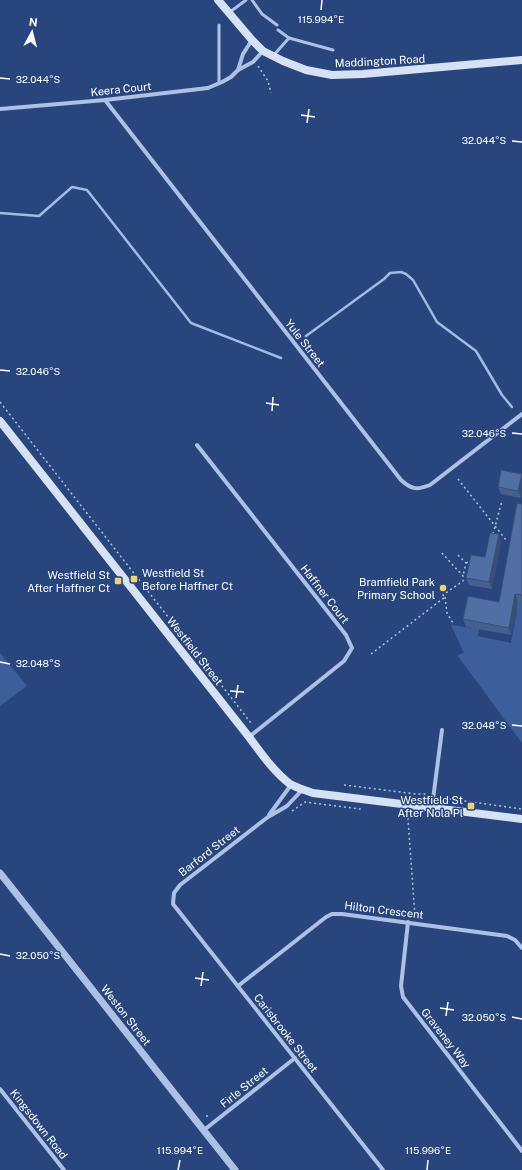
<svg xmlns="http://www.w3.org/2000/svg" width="522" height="1170" font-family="'Public Sans',sans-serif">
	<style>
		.green { fill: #3c5e9a }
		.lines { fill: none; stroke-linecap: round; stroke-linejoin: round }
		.stream { stroke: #a2bbe5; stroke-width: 2.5 }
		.path { stroke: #adc1e4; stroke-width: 1.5; stroke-dasharray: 2 3; stroke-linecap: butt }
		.service { stroke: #adc1e4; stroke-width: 3 }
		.minor { stroke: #adc1e4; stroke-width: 4 }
		.tertiary { stroke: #adc1e4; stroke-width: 7 }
		.secondary { stroke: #d6e1f4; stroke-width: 8 }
		.wall { fill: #455f8e }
		.shaded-wall { fill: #384e74 }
		.building { fill: #506fa5; stroke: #384e74 }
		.ticks { fill: none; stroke: #fff; stroke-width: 1.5 }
		.poi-dot { fill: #ecd374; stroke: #28467d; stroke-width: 1.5 }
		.labels { text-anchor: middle; stroke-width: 3; stroke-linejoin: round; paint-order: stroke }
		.street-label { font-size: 11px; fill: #fff; stroke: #28467d }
		.poi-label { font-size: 11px; fill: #fff; stroke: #28467d; text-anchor: end }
		.ticks-label { font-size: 10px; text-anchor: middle; fill: #fff; stroke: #28467d; stroke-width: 3; stroke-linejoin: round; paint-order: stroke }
	</style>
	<rect width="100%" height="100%" fill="#28467d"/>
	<g class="green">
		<path d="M510 600 522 602V743L457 655 464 653 451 625 479 629 478 636 511 643 517 610 509 607Z"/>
		<path d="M0 653 27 686 0 706Z"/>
	</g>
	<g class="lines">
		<g class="stream">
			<path d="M0 213 39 216 72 187 87 190 191 323 281 358"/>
			<path d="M306 336 384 279 390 273 401 272 406 274 413 280 437 322 476 351 502 395 512 407"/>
		</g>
		<g class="path">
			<path d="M258 66 268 81 271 93"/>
			<path d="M0 402 251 723"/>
			<path d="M458 479 506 540"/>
			<path d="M493 534 502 501"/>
			<path d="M458 555 466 563 463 576"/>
			<path d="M466 563 470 561"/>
			<path d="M445 597 447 613 453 623"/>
			<path d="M371 654 445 597 443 595 463 581V576L440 551"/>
			<path d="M344 785 416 794H428"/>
			<path d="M440 796 450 799 522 809"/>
			<path d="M292 811 305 802 360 809 363 808"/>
			<path d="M409 813 408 819 415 917"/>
			<path d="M207 1117V1115"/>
		</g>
		<g class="service">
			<path d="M252 0 262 14 277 25"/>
			<path d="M230 12 246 0"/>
			<path d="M219 25V83"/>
			<path d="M278 30 289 38"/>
			<path d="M273 56 289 38 333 50"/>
		</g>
		<g class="minor">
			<path d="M238 70 243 54 252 40"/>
			<path d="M105 100 401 480C412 490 417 490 430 485L522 414"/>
			<path d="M0 109 105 100 208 88 222 82 231 77 238 70 253 62 263 51"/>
			<path d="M197 445 346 635 352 648 344 661 249 737"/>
			<path d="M302 790 287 806 268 817 180 885 174 893 173 904 383 1170"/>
			<path d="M432 807 442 730"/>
			<path d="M269 815 291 785"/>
			<path d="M408 922 401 986 403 997 522 1151"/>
			<path d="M238 986 326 917 332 914H342L507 936 515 940 522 948"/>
			<path d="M0 1089 64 1170"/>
			<path d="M204 1130 295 1058"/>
		</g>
		<path class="tertiary" d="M0 873 235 1170"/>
		<g class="secondary">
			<path d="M218 0 252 40 263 51 283 61 306 70 332 75 363 74 522 60"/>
			<path d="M0 421 249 737C261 753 274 772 290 784 297 788 305 790 313 793L522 819"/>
		</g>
	</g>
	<g class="wall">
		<path d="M522 474V492L521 498 501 494 498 487Z"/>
		<path d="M522 504V602H518L511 635 466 627 463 619 499 602Z"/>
		<path d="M501 542 492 589 469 585 466 578 485 557Z"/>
	</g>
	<g class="shaded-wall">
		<path d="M522 474V492L521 498 518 491Z"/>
		<path d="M499 534 501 542 492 589 489 582Z"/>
		<path d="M515 594 518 602 511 635 509 628Z"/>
	</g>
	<g class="building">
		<path d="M501 470 522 474 518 491 498 487Z"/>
		<path d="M517 503 522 504V595L515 594 509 628 463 619 468 596 499 602Z"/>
		<path d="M490 533 499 534 489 582 466 578 471 555 485 557Z"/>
	</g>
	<path class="ticks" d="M321 10 322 0M0 78 10 79M301 115 315 117M307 123 309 109M512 141 522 142M0 370 10 371M266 403 279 405M272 411 273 397M512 433 522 434M0 662 10 664M230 691 244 692M236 698 238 685M512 725 522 726M0 954 10 956M195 978 209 980M201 986 203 972M440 1008 454 1010M446 1016 448 1002M512 1017 522 1019M178 1170 180 1160M427 1170 428 1160"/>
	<g class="poi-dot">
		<rect x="130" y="575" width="8" height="8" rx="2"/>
		<rect x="114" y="577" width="8" height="8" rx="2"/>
		<circle cx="443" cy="588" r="4"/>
		<rect x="467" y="802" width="8" height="8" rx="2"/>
	</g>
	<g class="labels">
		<g class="street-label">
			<text transform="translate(380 61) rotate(-3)" y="4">Maddington Road</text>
			<text transform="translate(121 89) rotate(-6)" y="4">Keera Court</text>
			<text transform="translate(305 343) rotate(52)" y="4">Yule Street</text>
			<text transform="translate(325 594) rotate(52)" y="4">Haffner Court</text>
			<text transform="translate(195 651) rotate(52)" y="4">Westfield Street</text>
			<text transform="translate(209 851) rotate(-38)" y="4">Barford Street</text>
			<text transform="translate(384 910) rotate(7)" y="4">Hilton Crescent</text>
			<text transform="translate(126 1015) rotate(52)" y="4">Weston Street</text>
			<text transform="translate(286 1033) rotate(52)" y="4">Carisbrooke Street</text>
			<text transform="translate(446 1038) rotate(52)" y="4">Graveney Way</text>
			<text transform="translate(244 1087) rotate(-39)" y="4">Firle Street</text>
			<text transform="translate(39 1124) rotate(52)" y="4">Kingsdown Road</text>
		</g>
		<g class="poi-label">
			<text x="142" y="577" text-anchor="start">Westfield St<tspan x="142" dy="13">Before Haffner Ct</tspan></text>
			<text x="110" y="579">Westfield St<tspan x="110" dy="13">After Haffner Ct</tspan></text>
			<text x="435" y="586">Bramfield Park<tspan x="435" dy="13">Primary School</tspan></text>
			<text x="463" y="804">Westfield St<tspan x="463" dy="13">After Nola Pl</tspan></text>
		</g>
	</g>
	<g class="ticks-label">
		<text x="321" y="23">115.994°E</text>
		<text x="38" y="83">32.044°S</text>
		<text x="484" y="144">32.044°S</text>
		<text x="38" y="375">32.046°S</text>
		<text x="484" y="437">32.046°S</text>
		<text x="38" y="667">32.048°S</text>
		<text x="484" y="729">32.048°S</text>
		<text x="38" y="959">32.050°S</text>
		<text x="484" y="1021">32.050°S</text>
		<text x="180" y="1154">115.994°E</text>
		<text x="428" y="1154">115.996°E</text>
	</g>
	<g transform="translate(32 32) rotate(7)" stroke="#28467d" stroke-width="3" paint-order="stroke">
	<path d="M0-3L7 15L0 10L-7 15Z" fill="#ffffff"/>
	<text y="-6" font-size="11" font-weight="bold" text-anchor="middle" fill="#ffffff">N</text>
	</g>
</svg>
